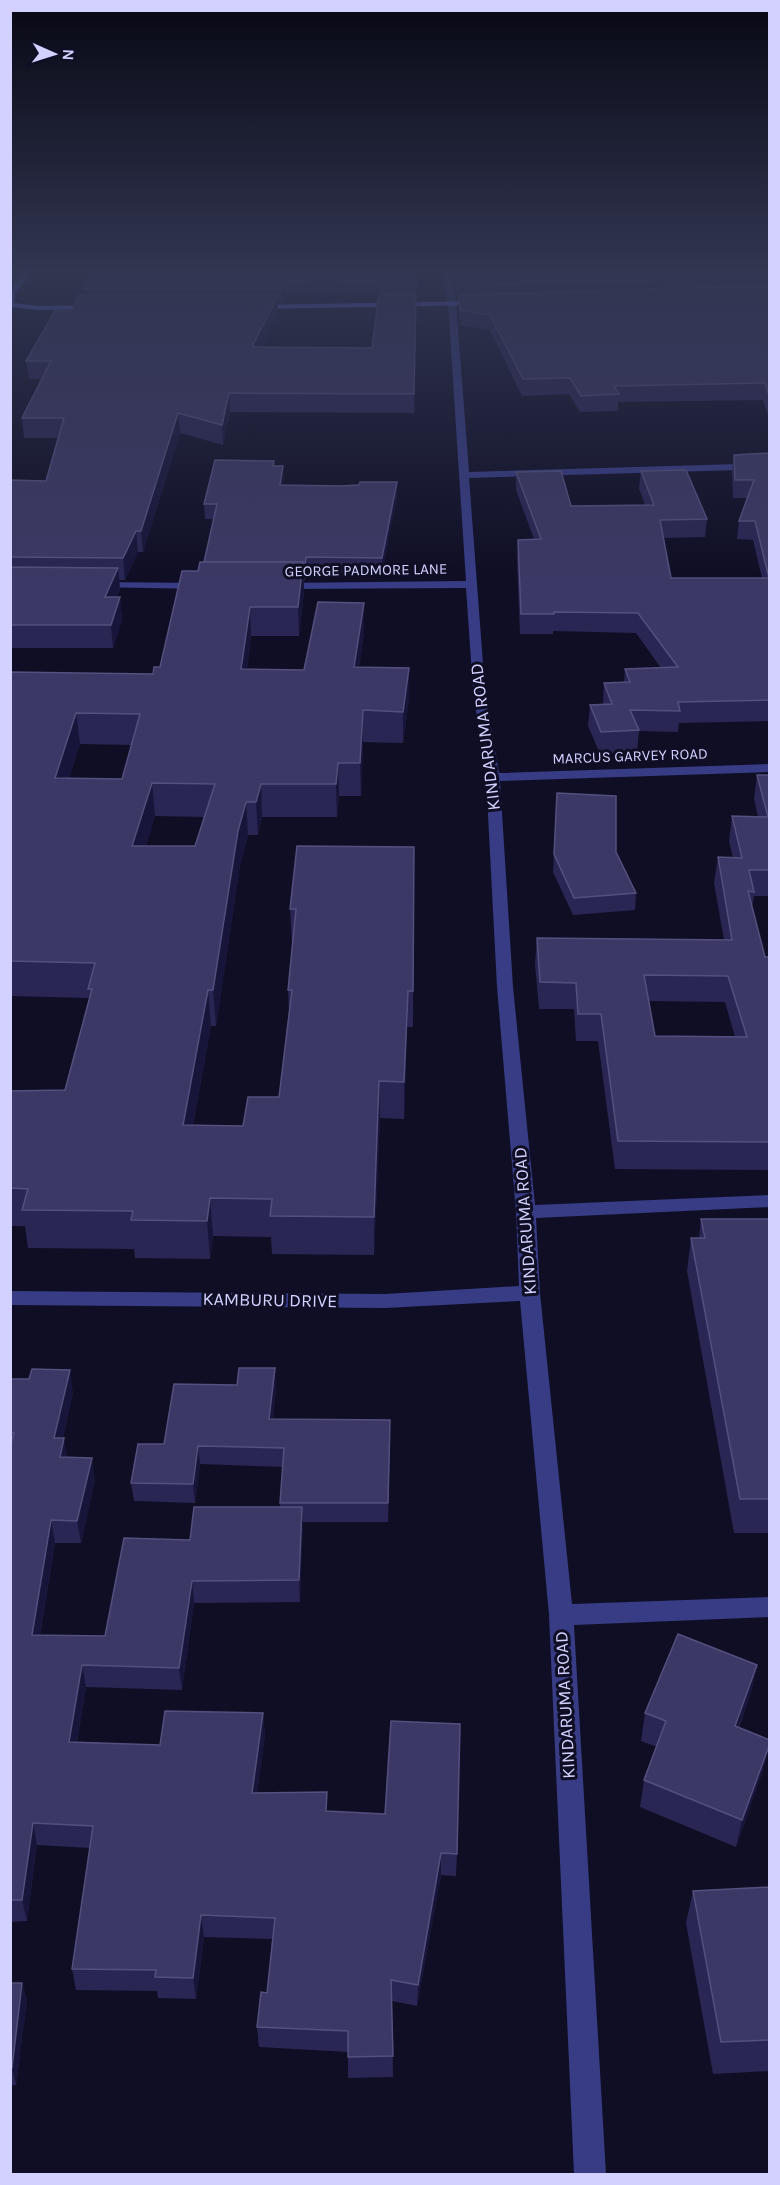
<svg xmlns="http://www.w3.org/2000/svg" width="780" height="2185" font-family="Karla,sans-serif">
	<style>
		.lines { fill: none; stroke-linecap: round; stroke-linejoin: round }
		.street { fill: #373c85; fill-rule: evenodd }
		.secondary { fill: #6874ff; fill-rule: evenodd }
		.wall { fill: #2a2653; fill-rule: evenodd }
		.shaded-wall { fill: #171539 }
		.building { fill: #3c3865; stroke: #53507e; stroke-width: 1.5; fill-rule: evenodd }
		.labels { text-anchor: middle; stroke-width: 6; stroke-linejoin: round; paint-order: stroke }
		.far-street-label { font-size: 15px; fill: #d2d1ff; stroke: #0f0e25 }
		.street-label { font-size: 18px; fill: #d2d1ff; stroke: #0f0e25 }
	</style>
	<rect width="100%" height="100%" fill="#0f0e25"/>
	<g class="lines">
		<g class="street">
			<path d="M442 269H450L456 303 469 472 770 463V469L469 478 485 690 499 773 770 764V772L500 781 513 987 535 1205 770 1195V1207L536 1218 540 1293 572 1604 770 1597V1617L574 1625 606 2174H574L549 1615 520 1301 385 1308 10 1305V1291L385 1294 519 1286 516 1212 497 987 486 777 473 690 466 588 279 589 273 586 279 583 466 581 448 303Z"/>
			<path d="M96 582 204 583 210 586 204 589 92 587V583Z"/>
		</g>
		<g class="secondary">
			<path d="M26 269H34L15 294 14 303 38 306 98 305 102 307 98 309 38 310 10 307V289Z"/>
			<path d="M481 301 485 303 484 305 254 309 250 307 254 305Z"/>
		</g>
	</g>
	<g class="wall">
		<path d="M416 269 414 413 230 412 223 445 180 433 143 552H138L125 580H119L120 590 117 597H120L122 620 113 648H10V480L46 481 58 438H24L22 418 41 379H29L26 361 72 311 84 295 83 289ZM286 295H379L372 348 262 347 278 312V303H283Z"/>
		<path d="M452 269H770V422L763 400 618 402V411L580 412 569 394 522 396 490 330 460 325 459 301H458Z"/>
		<path d="M770 453V721L679 723 678 732 639 731 637 752 600 754 588 726 590 705 603 704 604 683 624 682 625 669 661 668 636 633 553 631V634H520L517 558 518 540 534 539 516 490V472L571 506 645 505 639 488 641 471 707 519 705 537 663 538 671 578H762L753 540 737 539 739 521 747 498H733L732 472 734 455Z"/>
		<path d="M275 466H283V485L397 496 382 573 306 572 305 580H304V591L299 636H251L247 669 304 670 364 603V633L359 667 409 668V699L403 743 363 742 361 796H339L337 817H262L258 835H248L240 865 216 1026H211L193 1125 243 1126 279 1097 289 1012 288 990 293 944H292L290 909 414 847 413 1027H407L404 1119 380 1118 374 1255 272 1254 271 1237 213 1236 210 1259 135 1258 134 1249 28 1248 25 1226H10V1091L65 1090 89 1000V998L10 996V672L153 674 160 667 198 571 204 562 214 519H205L204 504ZM80 744 131 745 122 779H69ZM155 816 204 817 195 846H146Z"/>
		<path d="M757 775H770V896H754L752 908 765 957H770V1170L615 1169 598 1041H576L574 1009H539L535 964 537 938 724 940 714 883 718 857 733 858 729 841 732 816 758 817 754 799ZM649 1001 725 1002 735 1037 655 1036Z"/>
		<path d="M557 793 616 852 636 893 635 910 573 915 553 872Z"/>
		<path d="M701 1219H770V1533H734L687 1271 691 1238H699Z"/>
		<path d="M10 1379 73 1392 63 1438 67 1457 95 1480 81 1543H55L40 1635 105 1636 190 1540 280 1507 283 1467 200 1464 195 1503 134 1501 131 1483 164 1444 276 1387 273 1419 390 1438 388 1522H302L300 1602 194 1603 182 1690 86 1687 77 1742 160 1745 263 1713 265 1735 257 1793 328 1811 457 1854 456 1876 441 1875 417 2006 392 2001 393 2077 348 2078V2052L259 2047 257 2027 267 1993 272 1939 204 1937 196 1999 158 1998 157 1991 76 1990 72 1969 90 1848 37 1845 27 1921 10 1922Z"/>
		<path d="M757 1665 751 1692 739 1728 764 1768 736 1847 640 1807 644 1780 657 1747 641 1741 645 1713Z"/>
		<path d="M770 1887V2071L713 2074 686 1923 693 1891Z"/>
		<path d="M10 1983H22L27 2000 16 2085H10Z"/>
	</g>
	<g class="shaded-wall">
		<path d="M286 281V295L283 303 282 289Z"/>
		<path d="M278 295V312L253 365 252 347Z"/>
		<path d="M229 393 230 412 223 445 222 425Z"/>
		<path d="M178 413 180 433 143 552 141 531Z"/>
		<path d="M283 466 284 480 281 499 280 485Z"/>
		<path d="M397 482V496L382 573V558Z"/>
		<path d="M136 531 138 552 125 580 123 558Z"/>
		<path d="M306 557V572L305 580V565Z"/>
		<path d="M303 562 304 591 299 636 298 607Z"/>
		<path d="M118 568 120 590 107 620 105 597Z"/>
		<path d="M120 597 122 620 113 648 111 625Z"/>
		<path d="M364 603V633L354 698V667Z"/>
		<path d="M250 607 251 636 243 700 241 669Z"/>
		<path d="M409 668V699L403 743V712Z"/>
		<path d="M363 710V742L361 796 360 763Z"/>
		<path d="M76 713 80 744 59 811 55 778Z"/>
		<path d="M338 763 339 796 337 817 336 784Z"/>
		<path d="M152 783 155 816 136 880 132 846Z"/>
		<path d="M261 784 262 817 258 835 256 802Z"/>
		<path d="M246 802 248 835 240 865 216 1026 213 990 238 831Z"/>
		<path d="M208 990 211 1026 186 1162 183 1125Z"/>
		<path d="M408 991 407 1027 404 1119V1082Z"/>
		<path d="M379 1081 380 1118 374 1255V1217Z"/>
		<path d="M210 1198 213 1236 210 1259 207 1221Z"/>
		<path d="M275 1368 276 1387 271 1437 269 1419Z"/>
		<path d="M70 1370 73 1392 58 1460 54 1438Z"/>
		<path d="M64 1438 68 1460 60 1457Z"/>
		<path d="M198 1446 200 1464 195 1503 193 1484Z"/>
		<path d="M92 1458 95 1480 81 1543 77 1521Z"/>
		<path d="M302 1507 303 1529 300 1602 299 1580Z"/>
		<path d="M51 1520 55 1543 36 1657 32 1635Z"/>
		<path d="M192 1581 194 1603 182 1690 179 1668Z"/>
		<path d="M82 1665 86 1687 73 1764 69 1742Z"/>
		<path d="M757 1665 751 1692 729 1754 735 1726Z"/>
		<path d="M263 1713 265 1735 254 1815 252 1793Z"/>
		<path d="M770 1743 764 1768 736 1847 742 1820Z"/>
		<path d="M33 1823 37 1845 27 1921 22 1900Z"/>
		<path d="M441 1853V1875L417 2006 418 1985Z"/>
		<path d="M201 1915 204 1937 196 1999 193 1978Z"/>
		<path d="M22 1983 27 2000 16 2085 12 2068Z"/>
	</g>
	<g class="building">
		<path d="M96 269H416V287L380 288 381 281 318 280 286 281 282 289H83L91 273H95Z"/>
		<path d="M455 269H770V277L458 286Z"/>
		<path d="M770 285V399L765 383 614 386 619 394 581 396 570 378 523 379 490 315 460 310 459 295Z"/>
		<path d="M379 294H416L414 394 229 393 222 425 178 413 141 531H136L123 558 10 557V480L46 481 64 418H22L51 361H26L55 311H72L79 295H278L252 347 372 348Z"/>
		<path d="M770 453V700L678 702 680 711 630 710 639 730 601 732 590 705 612 704 604 683 630 682 625 669 678 667 638 613 554 612V614H521L518 540 541 539 516 472 561 471 571 506 654 505 641 471 686 470 707 519 660 520 671 578H769L755 521H739L754 480H735L734 455Z"/>
		<path d="M215 460 274 461 273 466H283L280 485 340 486 359 485 360 482H397L382 558 306 557 305 565H303V562H204L217 504H204Z"/>
		<path d="M200 562H303L298 607H250L241 669 304 670 318 602 364 603 354 667 409 668 403 712 363 710 360 763H338L336 784H261L256 802H246L238 831 213 990H208L183 1125 243 1126 248 1097H279L292 990H288L296 909H290L297 846 414 847 413 991H408L404 1082 379 1081 374 1217 270 1216 272 1199 210 1198 207 1221 131 1220 133 1211 22 1210 28 1189 10 1188V1091L65 1090 92 989H88L95 963 10 961V672L153 674 154 667H160L182 571H198ZM76 713 140 714 122 779 55 778ZM152 783 215 784 195 846H132Z"/>
		<path d="M10 567 118 568 105 597H120L111 625H10Z"/>
		<path d="M757 775H770V870H749L754 892 748 891 765 957H770V1142L618 1141 601 1014H578L576 983 540 982 537 938 732 940 718 857 742 858 732 816 768 817ZM644 975 728 976 747 1037 655 1036Z"/>
		<path d="M557 793 616 796V852L636 893 574 898 554 854Z"/>
		<path d="M701 1219H770V1499H740L691 1238H705Z"/>
		<path d="M239 1368H275L269 1419 390 1420 388 1503H280L284 1448 198 1446 193 1484 131 1483 138 1444H164L174 1384 237 1385Z"/>
		<path d="M32 1369 70 1370 54 1438H64L60 1457 92 1458 77 1521 51 1520 32 1635 105 1636 124 1538 190 1540 194 1507H302L299 1580 192 1581 179 1668 82 1665 69 1742 160 1745 165 1711 263 1713 252 1793 327 1792 326 1811 385 1814 391 1721 460 1724 457 1854 441 1853 418 1985 391 1980 393 2056 348 2057V2031L257 2027 261 1992 267 1993 275 1918 201 1915 193 1978 155 1977 156 1970 72 1969 93 1826 33 1823 22 1900H10V1447L14 1433H10V1379H29Z"/>
		<path d="M678 1634 757 1665 735 1726 770 1740V1743L742 1820 644 1780 666 1721 645 1713Z"/>
		<path d="M770 1887V2040L721 2042 693 1891Z"/>
		<path d="M10 1983H22L12 2068H10Z"/>
	</g>
	<linearGradient id="sky" x2="0" y2="1"><stop stop-color="#080814"/><stop offset="0.47" stop-color="#313651"/><stop offset="1" stop-color="#313651" stop-opacity="0"/></linearGradient>
	<rect width="780" height="575" fill="url(#sky)"/>
	<g class="labels">
		<g class="far-street-label">
			<text transform="translate(366 570) rotate(-1)" y="5">GEORGE PADMORE LANE</text>
			<text transform="translate(630 756) rotate(-2)" y="5">MARCUS GARVEY ROAD</text>
		</g>
		<g class="street-label">
			<text transform="translate(485 737) rotate(-97)" y="6">KINDARUMA ROAD</text>
			<text transform="translate(525 1221) rotate(-94)" y="6">KINDARUMA ROAD</text>
			<text transform="translate(270 1300) rotate(1)" y="6">KAMBURU DRIVE</text>
			<text transform="translate(565 1705) rotate(-93)" y="6">KINDARUMA ROAD</text>
		</g>
	</g>
	<rect width="780" height="2185" fill="none" stroke="#d2d1ff" stroke-width="24"/>
	<g transform="translate(54 54) rotate(93)" stroke="#0f0e25" stroke-width="4.5" paint-order="stroke">
	<path d="M0-4.5L10 22L0 15L-10 22Z" fill="#d2d1ff"/>
	<text y="-9" font-size="16" font-weight="bold" text-anchor="middle" fill="#d2d1ff">N</text>
	</g>
</svg>
